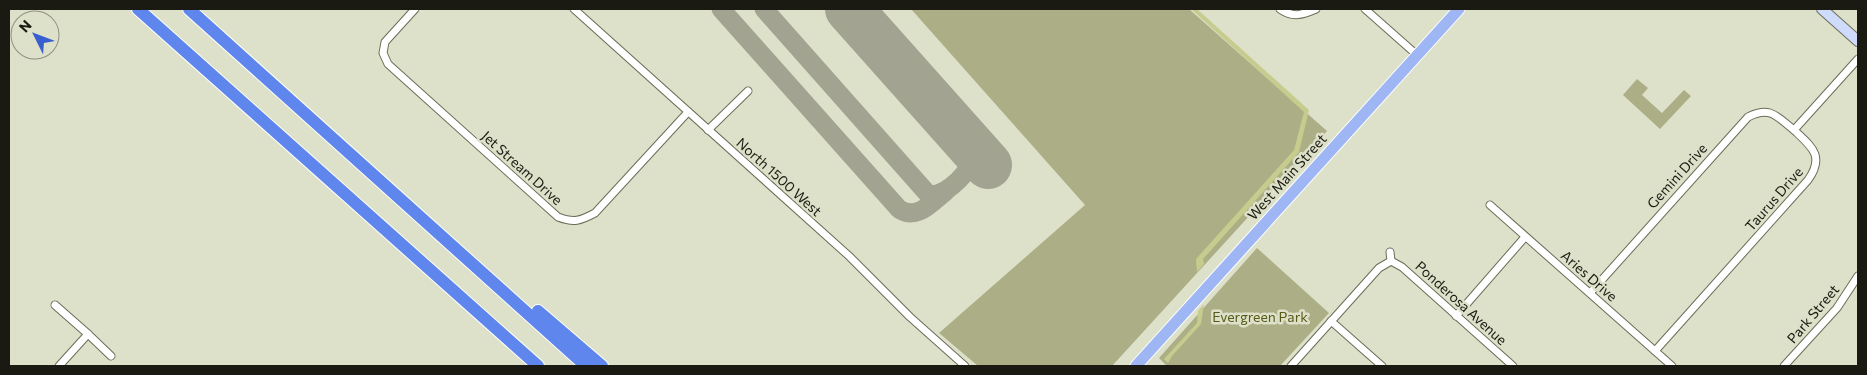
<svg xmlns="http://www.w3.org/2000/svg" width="1867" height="375" font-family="Commissioner,sans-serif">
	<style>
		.green { fill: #acaf86 }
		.water { fill: #c6cb8e }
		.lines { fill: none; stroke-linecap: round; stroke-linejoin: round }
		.taxiway { stroke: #a2a491; stroke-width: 19 }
		.runway { stroke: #a2a491; stroke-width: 48 }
		.street-casing { stroke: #6b6d58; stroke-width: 9 }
		.secondary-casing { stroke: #6b6d58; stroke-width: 12 }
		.primary-casing { stroke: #fff; stroke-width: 13 }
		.highway-casing { stroke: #fff; stroke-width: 14 }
		.street { stroke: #fff; stroke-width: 7 }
		.secondary { stroke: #cfdbfa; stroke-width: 10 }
		.primary { stroke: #9fb6f4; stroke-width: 11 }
		.highway { stroke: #5f86ed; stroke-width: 12 }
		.labels { text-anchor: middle; stroke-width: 5; stroke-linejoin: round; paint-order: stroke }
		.street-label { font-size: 14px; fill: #1a1a12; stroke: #dee1c9 }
		.park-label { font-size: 14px; fill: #585b17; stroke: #dee1c9 }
	</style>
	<rect width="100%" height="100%" fill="#dee1c9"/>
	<g class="green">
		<path d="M911 9H1189L1327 131 1112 366H978L939 333 1085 205Z"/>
		<path d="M1637 79 1648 88 1642 95 1662 113 1684 90 1691 96 1660 129 1623 95Z"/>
		<path d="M1257 248 1329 313 1280 366H1167L1159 358Z"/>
	</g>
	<g class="water">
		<path d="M1191 9H1197L1309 110 1299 152 1203 259 1204 264 1197 272 1196 259 1294 150 1304 112Z"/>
		<path d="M1204 304 1201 324 1172 356 1168 363 1164 359 1197 323 1198 311Z"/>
	</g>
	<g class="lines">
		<g class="taxiway">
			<path d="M721 9 899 209C917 221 931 203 945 192"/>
			<path d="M764 9 927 193C940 201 966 176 970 164 972 158 971 151 969 144"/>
		</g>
		<path class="runway" d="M849 9 988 165"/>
		<g class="street-casing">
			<g id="street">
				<path d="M415 9 385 42 383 53 388 64 558 217C574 223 580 221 595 213L688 112"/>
				<path d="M574 9 849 256 910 317 965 366"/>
				<path d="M1280 9C1293 18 1302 15 1316 9"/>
				<path d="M1365 9 1417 55"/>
				<path d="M708 130 748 91"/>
				<path d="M1490 205 1672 366"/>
				<path d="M1390 252 1391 261"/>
				<path d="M1391 261 1402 267 1513 366"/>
				<path d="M1590 293 1748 117C1771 106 1776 116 1794 130"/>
				<path d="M55 305 88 334 59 366"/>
				<path d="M1456 316 1525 237"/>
				<path d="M1331 321 1382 366"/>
				<path d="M88 334 111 356"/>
				<path d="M1655 351 1808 180C1825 156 1812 147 1794 130L1858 59"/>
				<path d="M1291 366 1379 268 1391 261"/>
				<path d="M1784 366 1837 308 1858 276"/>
			</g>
		</g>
		<g class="secondary-casing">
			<path id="secondary" d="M1822 9 1858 41"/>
		</g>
		<g class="primary-casing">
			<path id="primary" d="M1136 366 1459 9"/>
		</g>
		<g class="highway-casing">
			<g id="highway">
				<path d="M138 9 538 366"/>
				<path d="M189 9 586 366"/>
				<path d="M538 311 602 366"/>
			</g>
		</g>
		<use href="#street" class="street"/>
		<use href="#secondary" class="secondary"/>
		<use href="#primary" class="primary"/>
		<use href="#highway" class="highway"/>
	</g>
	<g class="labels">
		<g class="street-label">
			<text transform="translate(522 168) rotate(42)" y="5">Jet Stream Drive</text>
			<text transform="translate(1677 176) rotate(-48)" y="5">Gemini Drive</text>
			<text transform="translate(779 177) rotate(42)" y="5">North 1500 West</text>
			<text transform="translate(1287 177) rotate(-48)" y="5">West Main Street</text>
			<text transform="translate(1774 199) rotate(-49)" y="5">Taurus Drive</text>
			<text transform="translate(1589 276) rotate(41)" y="5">Aries Drive</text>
			<text transform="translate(1461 303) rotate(42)" y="5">Ponderosa Avenue</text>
			<text transform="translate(1813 314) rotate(-50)" y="5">Park Street</text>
		</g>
		<g class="park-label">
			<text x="1260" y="322">Evergreen Park</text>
		</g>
	</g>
	<rect width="1867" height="375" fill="none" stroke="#1a1a12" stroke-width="20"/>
	<g transform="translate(35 35) rotate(312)"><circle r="24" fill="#dee1c9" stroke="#909180"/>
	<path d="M0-4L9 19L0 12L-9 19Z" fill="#395ecf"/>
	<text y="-8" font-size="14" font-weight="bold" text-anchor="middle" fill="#1a1a12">N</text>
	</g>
</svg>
